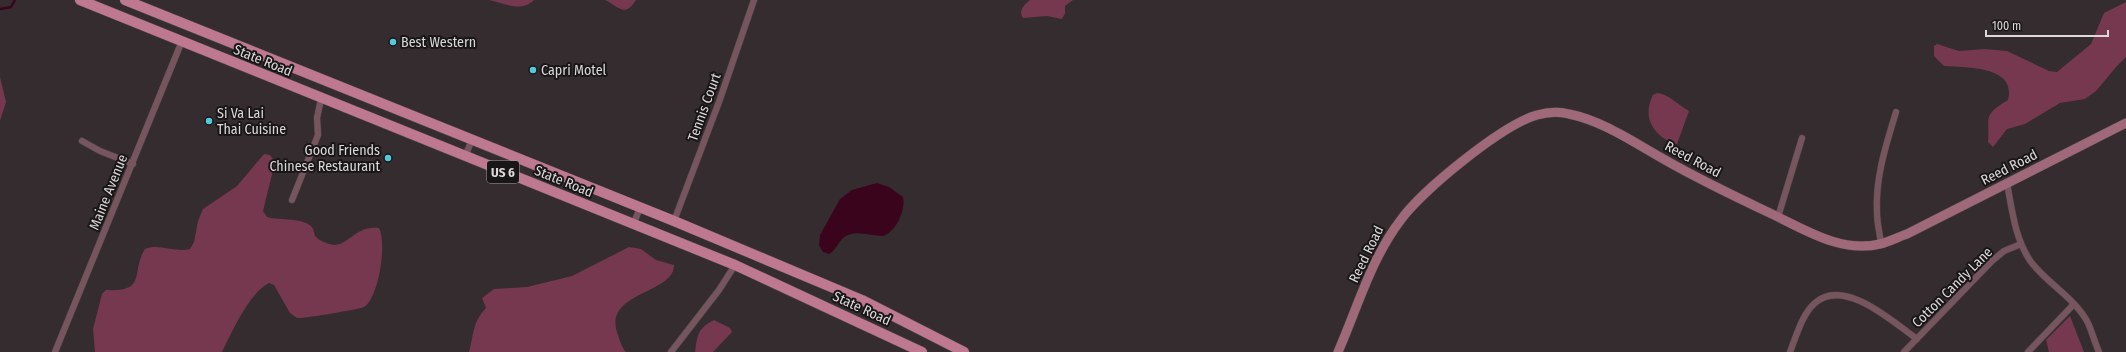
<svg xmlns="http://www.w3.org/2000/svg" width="2126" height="352" font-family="'Fira Sans Condensed',sans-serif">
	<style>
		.green { fill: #75384e }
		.water { fill: #3b041d }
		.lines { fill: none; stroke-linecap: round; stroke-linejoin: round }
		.stream { stroke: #3b041d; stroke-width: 2.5 }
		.street-casing { stroke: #4f4749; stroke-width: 7 }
		.secondary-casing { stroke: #4f4749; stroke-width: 10 }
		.primary-casing { stroke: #4f4749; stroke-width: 11 }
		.street { stroke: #77555f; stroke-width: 6 }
		.secondary { stroke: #9f697a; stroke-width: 9 }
		.primary { stroke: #be788f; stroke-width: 10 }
		.poi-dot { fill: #53cadc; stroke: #191617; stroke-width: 1.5 }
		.labels { text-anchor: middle; stroke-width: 4; stroke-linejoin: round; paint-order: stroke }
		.shield { fill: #191617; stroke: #a29d9e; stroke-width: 1 }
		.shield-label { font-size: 13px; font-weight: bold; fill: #dcd7d8 }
		.poi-label { font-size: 14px; fill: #dcd7d8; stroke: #191617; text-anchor: start }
		.street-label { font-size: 14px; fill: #dcd7d8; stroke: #191617 }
	</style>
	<rect width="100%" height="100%" fill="#342c2e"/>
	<g class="green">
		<path d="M489 0H534C521 13 504 3 489 0Z"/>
		<path d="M605 0H636C625 18 619 7 605 0Z"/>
		<path d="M1030 0H1073L1065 6V13L1062 19 1047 16 1023 18C1018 10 1024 5 1030 0Z"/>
		<path d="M2126 2V57L2117 66 2096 91 2085 99 2060 103 2025 124 2007 129 1993 147 1988 142C1990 116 1982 116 2008 100 2017 65 1965 68 1944 66L1934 56V46L1937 44 1959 51 1985 49 2007 51 2049 71 2057 72 2091 44 2104 13Z"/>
		<path d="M0 77 6 102 0 121Z"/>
		<path d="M1657 93C1669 94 1678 105 1689 111L1677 144C1672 144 1669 142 1665 139 1649 128 1644 113 1653 95Z"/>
		<path d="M264 154 270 155 275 162 263 211 267 217C280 221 302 217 312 227 314 230 314 233 315 236 319 241 328 244 334 245 349 245 356 225 379 228 387 243 379 298 364 307 361 309 302 319 297 318L290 313 274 285 269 283C249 293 232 332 222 352H95L93 329 102 294 106 290C148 292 130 273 145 249 159 243 174 253 190 249L194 242 198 221 203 209 237 186Z"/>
		<path d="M629 247 641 249 656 260 674 265C675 294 601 292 618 335 620 341 622 348 626 352H469C474 334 472 323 486 308L482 298 494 289 527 287 572 276Z"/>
		<path d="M2070 316 2084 352H2049L2046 340Z"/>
		<path d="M714 320 730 328 732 332 713 352H695C697 335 698 328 714 320Z"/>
	</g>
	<path class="water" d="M877 183 889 187 903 197C906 210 896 232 883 236 870 236 853 228 842 239 837 244 836 250 829 254L823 252 819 245 820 235 840 199 852 190Z"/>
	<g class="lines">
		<path class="stream" d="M0 9 11 7 15 0"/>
		<g class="street-casing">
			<g id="street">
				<path d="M82 141 100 151 133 164"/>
				<path d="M465 156 472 140"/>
				<path d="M2007 183C2012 210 2015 239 2031 262 2048 284 2075 298 2088 323 2092 332 2095 343 2099 352"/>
				<path d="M292 200 318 135 317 118 321 99"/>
				<path d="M1778 217 1802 138"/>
				<path d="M674 221 719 102 754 0"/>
				<path d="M633 225 640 208"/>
				<path d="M1881 244C1880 234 1877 223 1877 213 1875 178 1886 145 1896 112"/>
				<path d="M55 352 182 41"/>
				<path d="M671 352 719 290 735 265"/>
				<path d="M1790 352C1796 337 1802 314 1815 303 1844 277 1893 322 1917 339"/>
				<path d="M1904 352 1992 261 2004 251 2021 244"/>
				<path d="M2028 352 2074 304"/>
			</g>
		</g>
		<g class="secondary-casing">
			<path id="secondary" d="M1338 352C1357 309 1371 259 1400 221 1421 191 1502 125 1537 115 1548 112 1558 111 1569 114 1604 121 1636 144 1667 161 1702 181 1738 198 1774 215 1807 231 1842 253 1880 244 1889 242 1898 237 1907 234L2126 123"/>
		</g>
		<g class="primary-casing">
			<g id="primary">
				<path d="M80 0 735 265 922 352"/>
				<path d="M125 0 674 221 862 300 964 352"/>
			</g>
		</g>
		<use href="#street" class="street"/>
		<use href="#secondary" class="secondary"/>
		<use href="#primary" class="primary"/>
	</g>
	<g class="poi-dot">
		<circle cx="393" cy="42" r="4"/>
		<circle cx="533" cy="70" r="4"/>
		<circle cx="209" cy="121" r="4"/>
		<circle cx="388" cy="158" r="4"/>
	</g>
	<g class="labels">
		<rect class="shield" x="487" y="161" width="32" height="22" rx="3"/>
		<g class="shield-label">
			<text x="503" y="177">US 6</text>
		</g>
		<g class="poi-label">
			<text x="401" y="47">Best Western</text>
			<text x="541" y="75">Capri Motel</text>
			<text x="217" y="118">Si Va Lai<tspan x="217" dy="16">Thai Cuisine</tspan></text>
			<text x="380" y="155" text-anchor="end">Good Friends<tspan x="380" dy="16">Chinese Restaurant</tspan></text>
		</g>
		<g class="street-label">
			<text transform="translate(263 60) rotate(22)" y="5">State Road</text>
			<text transform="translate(704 107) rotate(-70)" y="5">Tennis Court</text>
			<text transform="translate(1693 159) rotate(28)" y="5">Reed Road</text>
			<text transform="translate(2009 167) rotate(-27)" y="5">Reed Road</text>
			<text transform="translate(564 181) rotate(22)" y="5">State Road</text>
			<text transform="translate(108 192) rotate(-68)" y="5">Maine Avenue</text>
			<text transform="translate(1366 254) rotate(-64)" y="5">Reed Road</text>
			<text transform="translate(1952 287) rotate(-45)" y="5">Cotton Candy Lane</text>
			<text transform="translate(862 308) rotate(25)" y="5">State Road</text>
		</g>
	</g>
	<path d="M1986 30v6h122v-6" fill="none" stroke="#dcd7d8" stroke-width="2"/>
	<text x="1992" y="30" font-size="12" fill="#dcd7d8" stroke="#191617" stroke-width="3" paint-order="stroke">100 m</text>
</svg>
